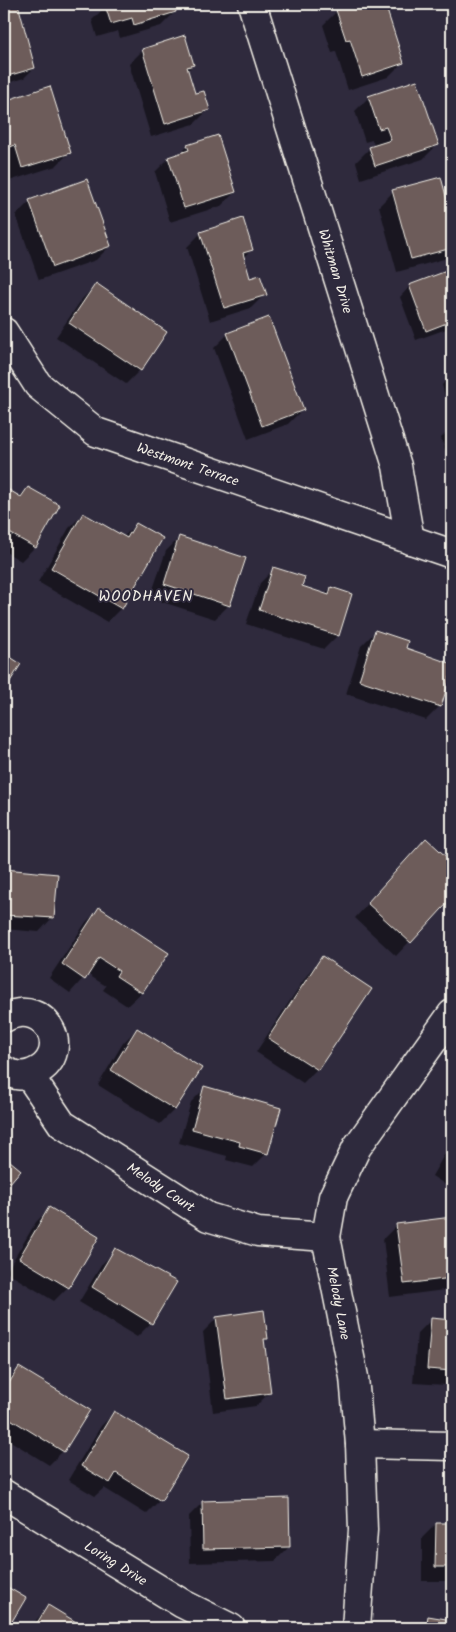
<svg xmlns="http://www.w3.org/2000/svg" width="456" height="1632" font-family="Kalam,sans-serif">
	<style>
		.shadow { fill: #0007 }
		.building { fill: #6d5b5a; stroke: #f4f1e8 }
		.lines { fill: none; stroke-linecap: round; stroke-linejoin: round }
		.minor-casing { stroke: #f4f1e8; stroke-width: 31 }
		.minor { stroke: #2f2a3d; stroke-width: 28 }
		.labels { text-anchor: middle; stroke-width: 4; stroke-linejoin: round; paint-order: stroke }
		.street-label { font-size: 14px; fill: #f4f1e8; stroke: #2f2a3d }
		.neighbourhood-label { font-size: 15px; letter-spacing: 1px; fill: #f4f1e8; stroke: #2f2a3d }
	</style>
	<rect width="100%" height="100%" fill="#2f2a3d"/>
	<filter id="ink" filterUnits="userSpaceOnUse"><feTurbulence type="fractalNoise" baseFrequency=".02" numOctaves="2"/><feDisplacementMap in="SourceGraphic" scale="10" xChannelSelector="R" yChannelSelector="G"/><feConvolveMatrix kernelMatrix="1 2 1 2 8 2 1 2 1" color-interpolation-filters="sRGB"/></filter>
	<g filter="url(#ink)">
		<g class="shadow">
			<path d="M4 4H17L34 68 24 78 4 84Z"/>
			<path d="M108 4H173L175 12 161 26 120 38 118 31 97 37 92 20Z"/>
			<path d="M360 4H383L402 63 388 77 348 90 336 52 332 53 323 25 337 11Z"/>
			<path d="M143 50 193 65 187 71 194 95 208 110 194 124 151 137 129 64Z"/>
			<path d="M49 88 70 152 56 166 9 181 4 166V102Z"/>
			<path d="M369 97 437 145 423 159 361 179 356 162 370 148 375 147 372 140 365 142 355 111Z"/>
			<path d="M188 146 235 192 221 206 170 222 155 172 169 158 180 154Z"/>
			<path d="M440 179 452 224V251L444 259 397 272 379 206 393 192Z"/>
			<path d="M30 201 110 246 96 260 39 280 16 215Z"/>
			<path d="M201 233 251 250 243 258 250 280 265 294 251 308 210 321 187 247Z"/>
			<path d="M452 271V327L416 340 400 297 410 286Z"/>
			<path d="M96 285 140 370 126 384 56 337 82 299Z"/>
			<path d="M228 334 302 410 288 424 248 439 214 348Z"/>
			<path d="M452 374V413L450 414 442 385Z"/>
			<path d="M452 427V454L447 456 441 438Z"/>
			<path d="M28 488 35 547 21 561 4 551V489L19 497Z"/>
			<path d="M83 514 123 537 136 525 121 608 107 622 38 582 69 528Z"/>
			<path d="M180 537 229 605 215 619 150 598 166 551Z"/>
			<path d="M274 569 301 587 325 595 331 588 338 635 324 649 246 624 260 583Z"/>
			<path d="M375 632 404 649 452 665 440 706 426 720 346 694 361 646Z"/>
			<path d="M426 840 452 863V896L396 956 355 918Z"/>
			<path d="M4 871 56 875 52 918 39 932 4 929Z"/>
			<path d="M100 909 141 993 127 1006 103 990 106 986 87 974 70 993 49 978 86 922Z"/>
			<path d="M323 958 317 1069 303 1083 256 1052 309 972Z"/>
			<path d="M137 1029 174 1110 160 1124 98 1085 123 1043Z"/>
			<path d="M205 1088 267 1153 253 1167 226 1160 227 1156 179 1143 191 1102Z"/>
			<path d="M452 1141V1189L432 1176Z"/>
			<path d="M49 1209 68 1287 54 1301 6 1272 36 1222Z"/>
			<path d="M452 1218V1289L390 1297 383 1239 397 1225Z"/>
			<path d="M116 1250 151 1323 137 1337 79 1302 102 1264Z"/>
			<path d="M217 1318 266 1338 263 1341 270 1392 256 1406 213 1412 203 1332Z"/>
			<path d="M431 1320 452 1321V1379L446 1385 413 1383 417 1334Z"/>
			<path d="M19 1368 63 1451 49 1465 4 1437V1384Z"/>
			<path d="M114 1413 160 1500 146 1514 104 1488 95 1496 68 1480 101 1426Z"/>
			<path d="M203 1502 289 1547 275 1561 190 1563 189 1516Z"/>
			<path d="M436 1524H452V1581H422V1538Z"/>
			<path d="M48 1607 84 1628H29Z"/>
			<path d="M428 1618 452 1621V1628H418Z"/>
		</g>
		<g class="building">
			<path d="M4 4H18L35 68 4 77Z"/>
			<path d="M109 4H174L176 12 134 25 132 18 111 24 105 5Z"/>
			<path d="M356 4H385L404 63 362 77 350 39 346 40 336 10Z"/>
			<path d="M185 35 194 65 187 67 195 93 204 91 210 110 165 124 142 49Z"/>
			<path d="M417 80 439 145 375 166 369 147 391 140 386 127 379 129 368 96Z"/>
			<path d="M50 86 71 153 22 168 15 145 8 148 4 136V101Z"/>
			<path d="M218 135 236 192 184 208 168 157 189 150 187 145Z"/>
			<path d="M441 177 452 219V248L411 259 392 190Z"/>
			<path d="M87 179 111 246 53 267 29 200Z"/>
			<path d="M243 218 253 250 243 253 250 278 260 275 267 295 224 308 200 232Z"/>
			<path d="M452 269V321L426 331 409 285Z"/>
			<path d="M96 283 167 332 141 371 69 323Z"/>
			<path d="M269 317 304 410 262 426 227 333Z"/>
			<path d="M4 487 21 497 28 487 60 505 36 548 4 530Z"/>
			<path d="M83 513 127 538 136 523 163 538 122 609 51 568Z"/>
			<path d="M179 536 246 558 230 606 164 584Z"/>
			<path d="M273 567 305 577 302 586 329 595 331 587 352 594 339 636 259 610Z"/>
			<path d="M375 630 408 641 406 648 452 664V671L441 707 359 680Z"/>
			<path d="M4 653 21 664 4 691Z"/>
			<path d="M426 838 452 862V898L411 943 367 903Z"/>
			<path d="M4 869 58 874 54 918 4 915Z"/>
			<path d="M99 907 169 953 142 993 116 976 119 971 99 958 85 980 62 964Z"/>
			<path d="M322 956 372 989 318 1070 268 1038Z"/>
			<path d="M137 1028 202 1068 175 1110 111 1070Z"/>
			<path d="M204 1086 281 1108 268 1154 239 1146 240 1142 192 1129Z"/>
			<path d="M4 1156 21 1170 4 1190Z"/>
			<path d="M49 1207 99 1237 69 1288 19 1258Z"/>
			<path d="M452 1217V1278L404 1284 396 1224Z"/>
			<path d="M115 1248 177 1282 152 1324 92 1287Z"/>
			<path d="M264 1310 268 1339H264L271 1393 227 1399 216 1317Z"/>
			<path d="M431 1318 452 1320V1371L427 1369Z"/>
			<path d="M19 1367 90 1410 64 1452 4 1415V1391Z"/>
			<path d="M114 1411 188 1456 161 1501 116 1473 110 1483 81 1466Z"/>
			<path d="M289 1498 290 1547 203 1549 202 1501Z"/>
			<path d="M436 1523H452V1567H435Z"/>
			<path d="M4 1585 26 1598 8 1628H4Z"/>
			<path d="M48 1605 86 1628H34Z"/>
			<path d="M428 1616 452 1620V1628H426Z"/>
		</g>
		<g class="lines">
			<g class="minor-casing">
				<g id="minor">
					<path d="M252 4 397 466 410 540"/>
					<path d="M4 332 38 385 96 432 452 554"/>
					<path d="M4 1018C48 995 75 1056 33 1073 24 1077 12 1076 4 1070"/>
					<path d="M29 1075 62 1124 208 1217 258 1232 326 1237"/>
					<path d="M360 1444 452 1446"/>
					<path d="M4 1494 183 1604 231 1628"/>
					<path d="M356 1628 363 1530 360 1444 354 1377 326 1237 333 1197 357 1147 452 1014"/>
				</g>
			</g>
			<use href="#minor" class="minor"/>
		</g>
	</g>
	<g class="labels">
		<g class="street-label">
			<text transform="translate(336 271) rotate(73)" y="5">Whitman Drive</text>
			<text transform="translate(188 464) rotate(19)" y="5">Westmont Terrace</text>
			<text transform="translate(161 1187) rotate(33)" y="5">Melody Court</text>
			<text transform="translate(339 1303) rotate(79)" y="5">Melody Lane</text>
			<text transform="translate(116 1563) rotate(32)" y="5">Loring Drive</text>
		</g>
		<g class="neighbourhood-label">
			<text x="146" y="601">WOODHAVEN</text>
		</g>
	</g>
	<rect width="456" height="1632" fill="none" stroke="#2f2a3d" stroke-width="20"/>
	<rect x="10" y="10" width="436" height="1612" fill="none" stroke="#f4f1e8" stroke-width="2" filter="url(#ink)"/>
</svg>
